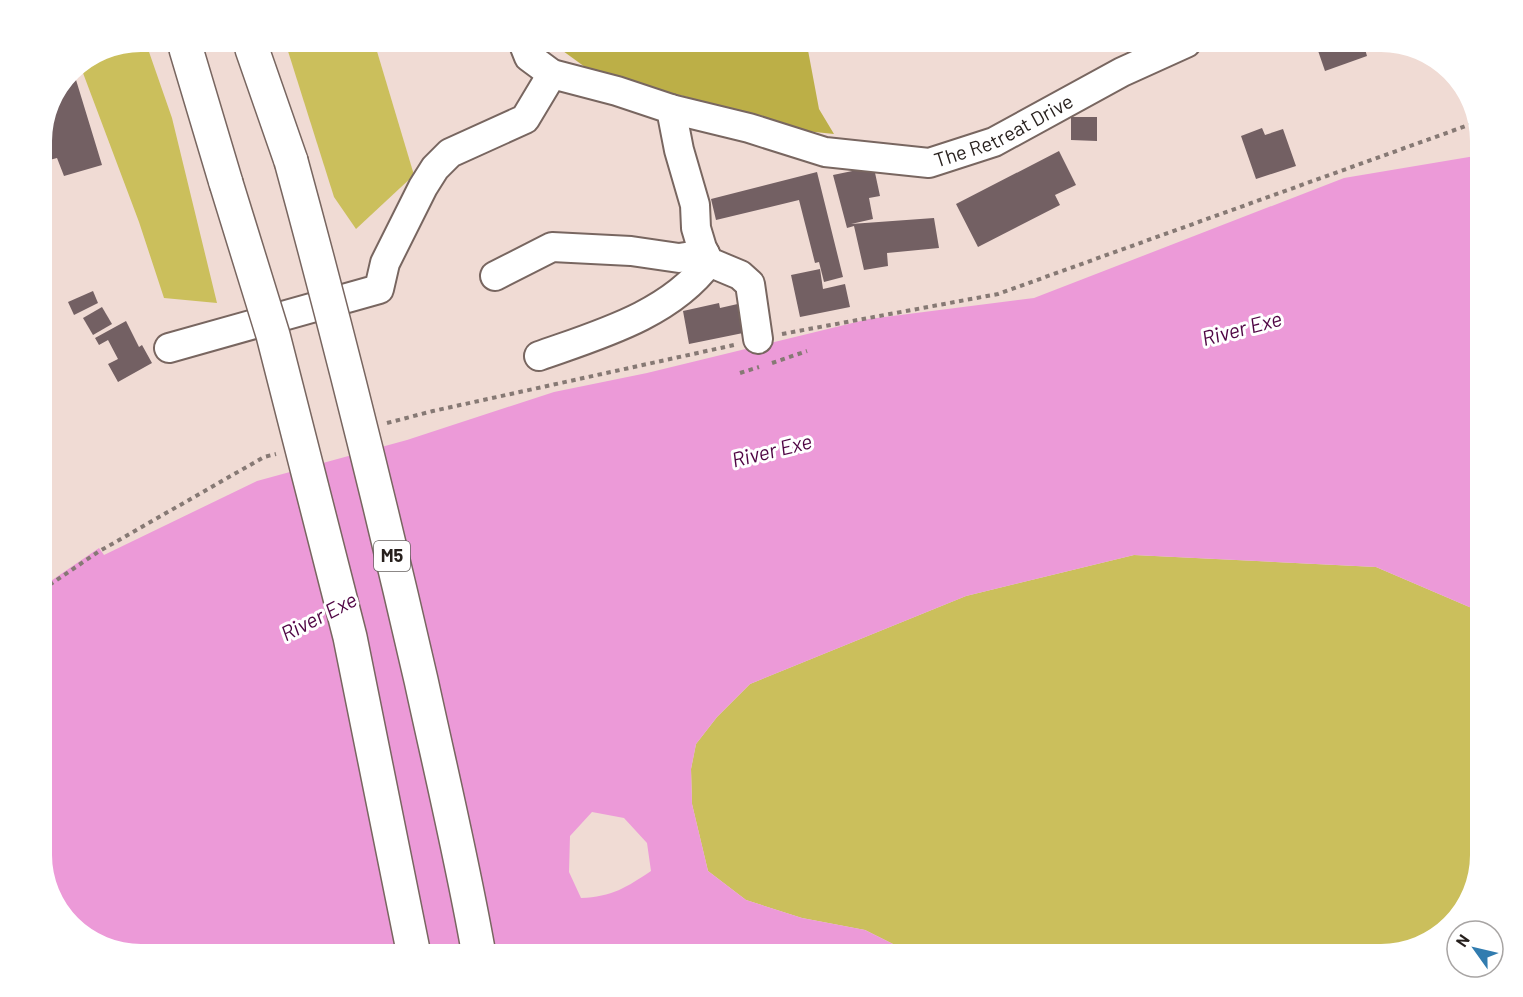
<svg xmlns="http://www.w3.org/2000/svg" width="1523" height="997" font-family="Barlow,sans-serif">
	<style>
		.green { fill: #cbbf5c }
		.forest { fill: #bcaf47 }
		.water { fill: #ec9ad8; fill-rule: evenodd }
		.building { fill: #736063 }
		.lines { fill: none; stroke-linecap: round; stroke-linejoin: round }
		.minor-casing { stroke: #786660; stroke-width: 32 }
		.highway-casing { stroke: #786660; stroke-width: 36 }
		.path { stroke: #867974; stroke-width: 4; stroke-dasharray: 4.5 4.5; stroke-linecap: butt }
		.minor { stroke: #fff; stroke-width: 28 }
		.highway { stroke: #fff; stroke-width: 33 }
		.highway-bridge-casing { stroke: #786660; stroke-width: 36; stroke-linecap: butt }
		.highway-bridge { stroke: #fff; stroke-width: 33 }
		.labels { text-anchor: middle; stroke-width: 6; stroke-linejoin: round; paint-order: stroke }
		.shield { fill: #fff; stroke: #676260; stroke-width: 1.5 }
		.shield-label { font-size: 18px; font-weight: bold; fill: #261f1c }
		.street-label { font-size: 20px; fill: #261f1c; stroke: #fff }
		.water-label { font-size: 21px; font-style: italic; fill: #4f0443; stroke: #fff }
	</style>
	<rect width="100%" height="100%" fill="#f0dbd4"/>
	<g class="green">
		<path d="M287 48H376L414 175 356 229 334 197Z"/>
		<path d="M104 49H148L172 118 217 303 164 298 139 222 80 65Z"/>
		<path d="M1134 555 1376 567 1481 612V856L1464 910 1431 942 1382 955H915L865 930 802 918 746 900 708 871 692 804 691 769 696 744 717 717 750 684 966 596Z"/>
	</g>
	<path class="forest" d="M807 45 819 109 834 134 768 127 687 97 636 84 585 67 563 51H544L543 47Z"/>
	<path class="water" d="M1481 155V612L1376 567 1134 555 966 596 750 684 717 717 696 744 691 769 692 804 708 871 746 900 802 918 865 930 915 955H142L87 938 56 905 42 861V587L99 548 104 555 257 481 407 440 554 392 647 373 869 319 1034 298 1344 178ZM592 812 624 818 647 843 651 871C627 887 612 897 581 898L569 872 570 836Z"/>
	<g class="building">
		<path d="M1315 42H1363L1367 56 1325 71Z"/>
		<path d="M73 70 102 165 64 176 57 158 42 162V136Z"/>
		<path d="M1071 117H1097V141L1071 140Z"/>
		<path d="M1262 128 1265 135 1283 129 1296 166 1256 179 1241 136Z"/>
		<path d="M1059 151 1076 185 1055 195 1060 205 978 247 956 204Z"/>
		<path d="M874 168 880 196 869 198 873 219 851 224 934 218 939 248 887 253 888 266 864 270 854 226 847 228 833 175 862 169 863 171Z"/>
		<path d="M817 172 843 277 824 282 819 262 815 263 799 200 716 220 711 199Z"/>
		<path d="M820 269 823 289 845 284 850 307 800 317 791 275Z"/>
		<path d="M93 291 98 303 74 315 68 302Z"/>
		<path d="M719 303 720 308 742 303 748 332 689 344 683 311Z"/>
		<path d="M102 307 112 324 93 335 83 318Z"/>
		<path d="M126 321 139 347 142 345 152 363 118 382 108 364 118 359 108 340 99 345 95 338Z"/>
	</g>
	<g class="lines">
		<g class="minor-casing">
			<g id="minor">
				<path d="M525 47 529 57 552 74 617 91 671 109 679 150 695 205 696 228 702 248 709 262 740 275 750 284 758 339"/>
				<path id="s1" d="M671 109 749 128 825 152 929 163 994 142 1122 72 1186 43"/>
				<path d="M495 276 552 247 631 251 679 258 705 254"/>
				<path d="M169 348 379 289 385 263 423 187 435 168 450 153 525 119 552 74"/>
				<path d="M539 356C598 335 670 315 709 262"/>
			</g>
		</g>
		<g class="highway-casing">
			<g id="highway">
				<path d="M186 49 226 183"/>
				<path d="M252 49 291 161"/>
			</g>
		</g>
		<g class="path">
			<path d="M782 334 998 294 1477 122"/>
			<path d="M772 363 807 351"/>
			<path d="M740 373 759 367"/>
			<path d="M387 423 433 411 734 345"/>
			<path d="M42 590 98 552 264 457 276 454"/>
		</g>
		<use href="#minor" class="minor"/>
		<use href="#highway" class="highway"/>
		<g class="highway-bridge-casing">
			<g id="highway-bridge">
				<path d="M291 161C338 333 381 506 421 680 441 772 463 863 479 955"/>
				<path d="M226 183 273 335 350 637 414 955"/>
			</g>
		</g>
		<use href="#highway-bridge" class="highway-bridge"/>
	</g>
	<g class="labels">
		<rect class="shield" x="374" y="541" width="36" height="30" rx="4.5"/>
		<g class="shield-label">
			<text x="392" y="562">M5</text>
		</g>
		<g class="street-label">
			<text dy="7" stroke="none"><textPath href="#s1" startOffset="346">The Retreat Drive</textPath></text>
		</g>
		<g class="water-label">
			<text transform="translate(1242 329) rotate(-15)" y="7">River Exe</text>
			<text transform="translate(772 451) rotate(-14)" y="7">River Exe</text>
			<text transform="translate(319 617) rotate(-27)" y="7">River Exe</text>
		</g>
	</g>
	<path d="M0 0H1523V997H0ZM141 52H1381A89 89 0 0 1 1470 141V855A89 89 0 0 1 1381 944H141A89 89 0 0 1 52 855V141A89 89 0 0 1 141 52Z" fill="#fff" fill-rule="evenodd"/>
	<g transform="translate(1475 949) rotate(304)"><circle r="28" fill="#ffffff" stroke="#a8a5a4" stroke-width="1.5"/>
	<path d="M0-4.5L10 22L0 15L-10 22Z" fill="#317caf"/>
	<text y="-9" font-size="16" font-weight="bold" text-anchor="middle" fill="#261f1c">N</text>
	</g>
</svg>
